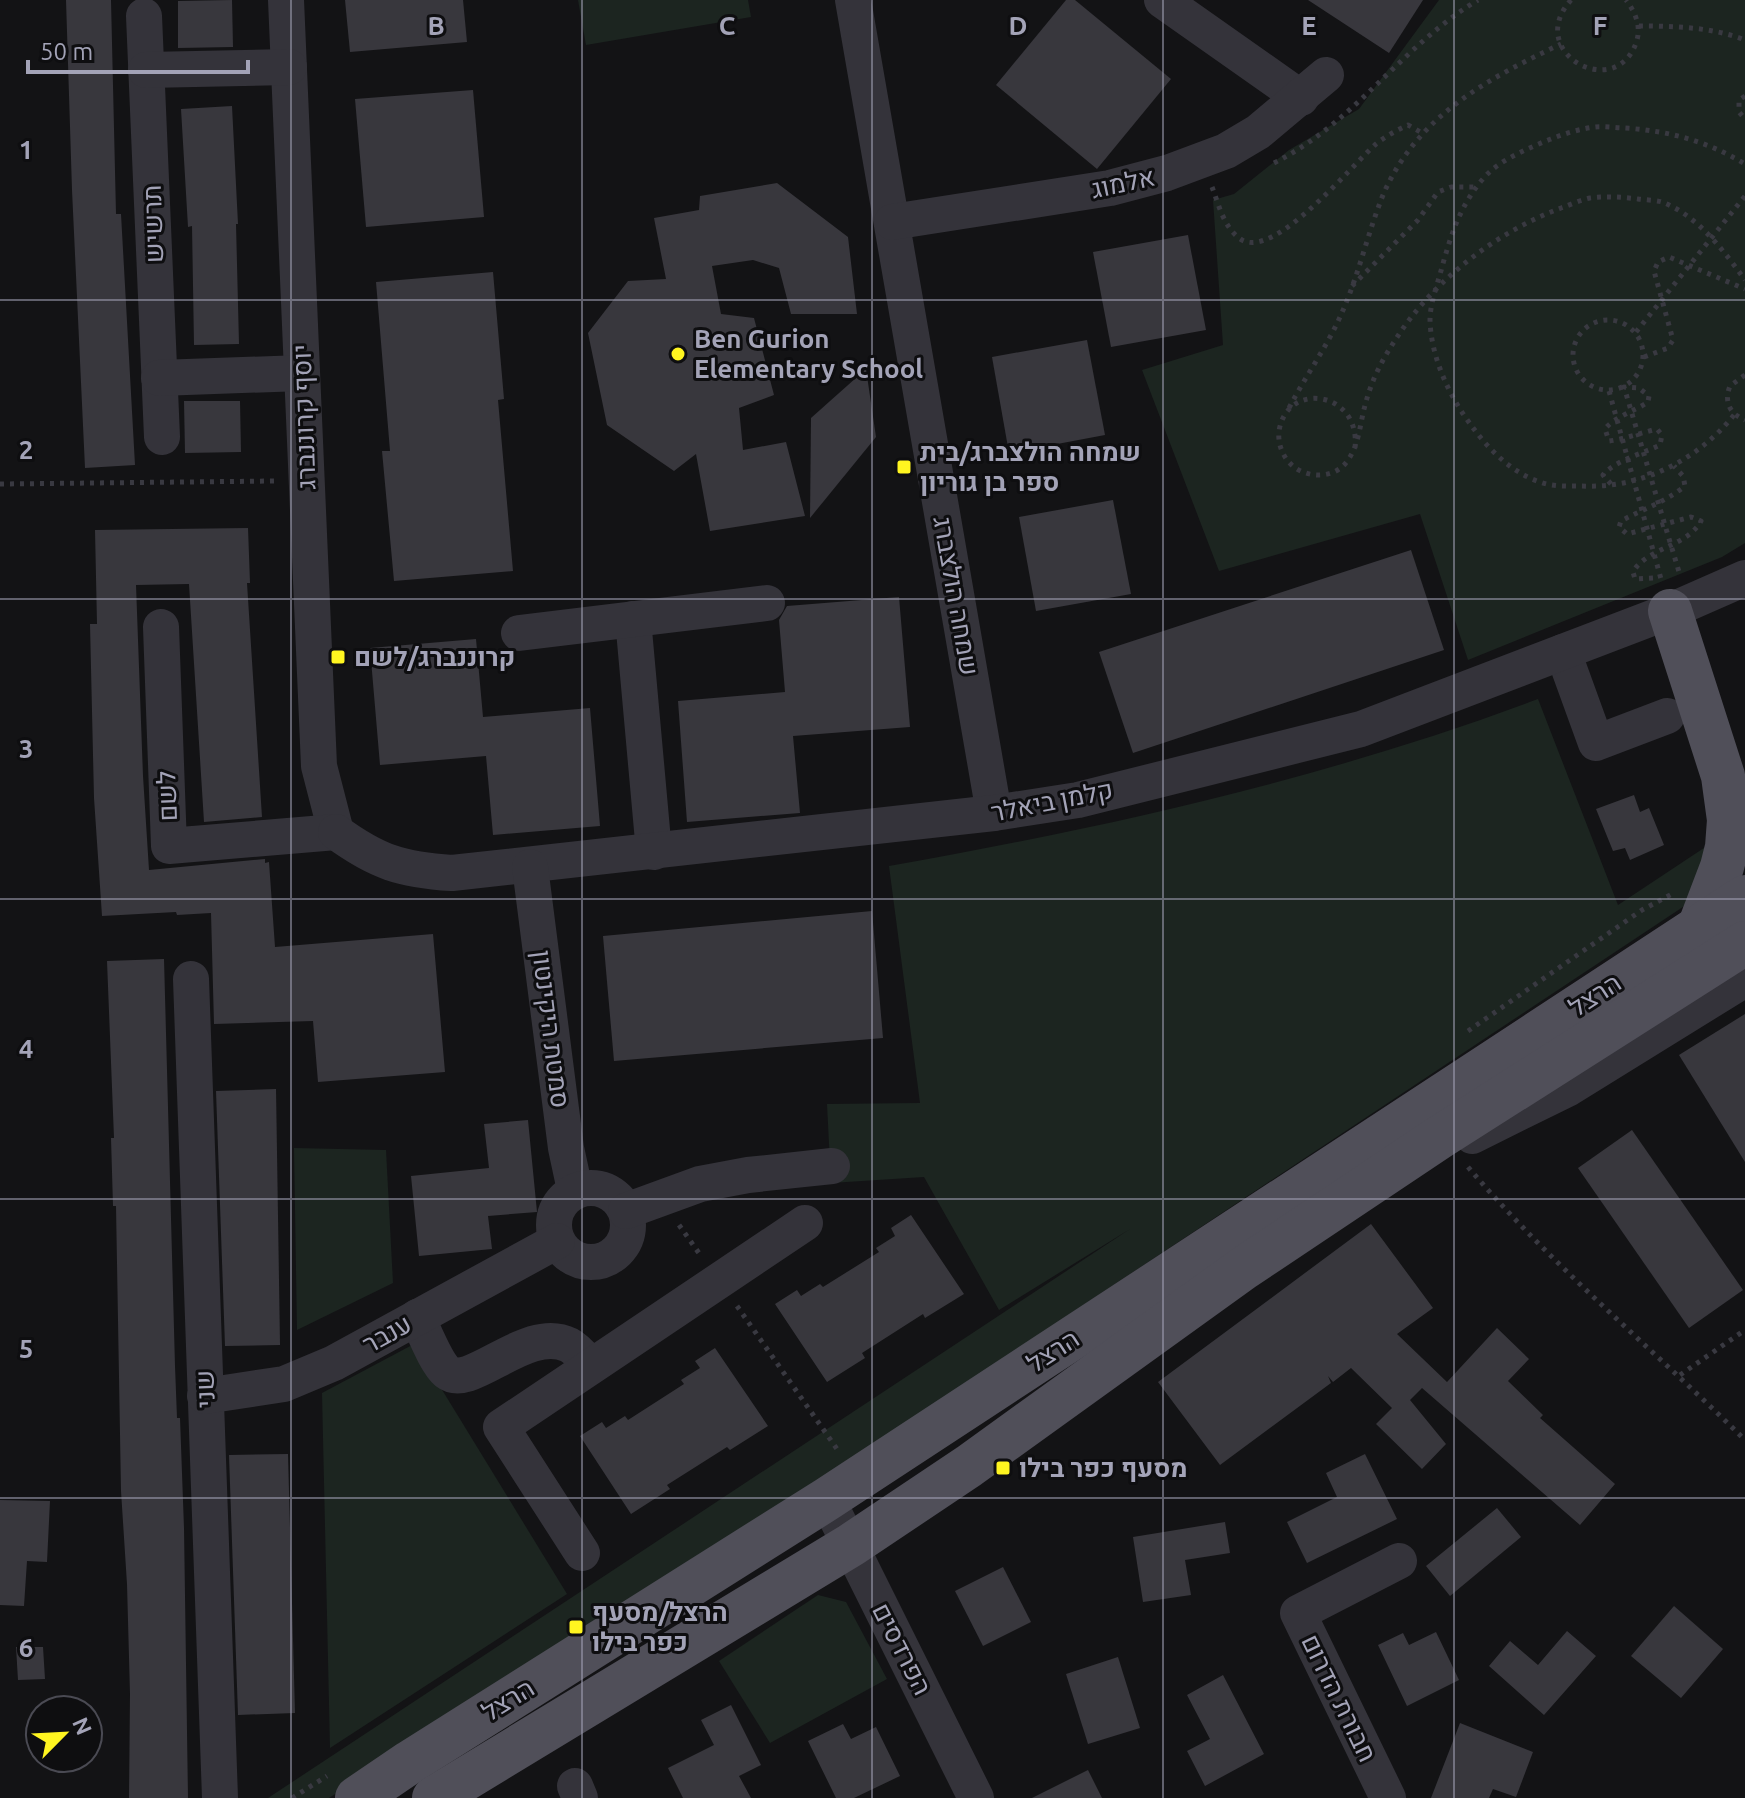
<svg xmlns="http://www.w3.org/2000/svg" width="1745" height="1798" font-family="Ubuntu,Heebo,sans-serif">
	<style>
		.green { fill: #1c2520 }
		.building { fill: #38373d }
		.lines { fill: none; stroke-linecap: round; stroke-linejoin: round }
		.path { stroke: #393941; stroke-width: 5; stroke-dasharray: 4 6; stroke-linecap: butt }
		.minor { stroke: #34333a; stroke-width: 36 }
		.major { stroke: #504f59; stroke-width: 44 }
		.grid { fill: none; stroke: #a3a3b7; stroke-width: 2; stroke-opacity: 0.55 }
		.poi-dot { fill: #fff520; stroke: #0e0e10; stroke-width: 3 }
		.labels { text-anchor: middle; stroke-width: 6; stroke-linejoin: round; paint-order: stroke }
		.street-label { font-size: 26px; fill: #a3a3b7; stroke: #0e0e10 }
		.poi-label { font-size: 26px; font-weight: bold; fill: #a3a3b7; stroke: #0e0e10; text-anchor: start }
		.grid-label { font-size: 26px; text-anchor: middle; font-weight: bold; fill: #a3a3b7; stroke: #0e0e10; stroke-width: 6; stroke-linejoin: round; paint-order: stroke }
	</style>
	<rect width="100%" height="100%" fill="#131315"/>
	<g class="green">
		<path d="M578 0H748L751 17 586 45Z"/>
		<path d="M1439 0H1745V543L1722 557 1468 660 1420 514 1219 571 1142 370 1223 345 1213 200 1234 194 1289 150 1359 109Z"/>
		<path d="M1538 699 1618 905 1728 832 1710 889 829 1474 329 1798H268L1130 1229 999 1310 924 1177 831 1183 827 1104 920 1103 889 866C1109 827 1328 778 1538 699Z"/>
		<path d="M294 1148 386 1150 393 1283 297 1330Z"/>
		<path d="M414 1344 567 1594 330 1748 322 1393Z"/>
		<path d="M818 1595 846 1602 887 1679 770 1743 719 1661Z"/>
	</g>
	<g class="building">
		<path d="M66 0H111L116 214H121L135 465 85 468 72 190Z"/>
		<path d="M232 0 233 47 178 48V1Z"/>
		<path d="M345 0H463L467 42 350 52Z"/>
		<path d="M1066 0H1075L1171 79 1097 169 996 85Z"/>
		<path d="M1308 0H1423L1389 53Z"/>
		<path d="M473 90 484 217 366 227 355 99Z"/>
		<path d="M232 106 238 224H236L239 344 194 345 192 226 188 227 181 109Z"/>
		<path d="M777 183 848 237 857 314H791L779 268 753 260 712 266 721 314 754 318 774 395 739 408 743 450 786 442 805 516 710 531 696 454 674 471 607 425 588 333 628 281 666 279 654 218 699 210 700 196Z"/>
		<path d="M1188 235 1206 330 1111 347 1093 252Z"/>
		<path d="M493 272 504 399 498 400 513 571 394 581 382 451H390L376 282Z"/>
		<path d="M1087 340 1105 435 1009 453 992 357Z"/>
		<path d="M866 369 876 437 810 518 811 418Z"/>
		<path d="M184 401H240L241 452 185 453Z"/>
		<path d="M1113 500 1131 594 1036 611 1019 517Z"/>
		<path d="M248 528 250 583H247L262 817 204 822 189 584 136 585 143 776 149 870 265 859V863L269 862 275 947 433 934 445 1072 318 1082 313 1021 214 1024 211 913 177 915 176 912 102 916 94 798 90 624H97L95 530Z"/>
		<path d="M1411 550 1444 650 1133 753 1099 652Z"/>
		<path d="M899 597 910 727 793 736 800 813 687 822 678 701 785 692 779 620 787 606Z"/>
		<path d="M476 639 483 717 590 708 600 826 493 835 486 756 380 765 370 648Z"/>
		<path d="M1634 795 1640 812 1649 808 1664 845 1630 860 1625 848 1613 851 1596 809Z"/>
		<path d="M872 911 883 1038 614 1061 603 936Z"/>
		<path d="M164 959 175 1366 177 1418H180L184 1528 188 1798H129L130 1694 127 1584 121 1491 116 1206H113L111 1138H114L107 961Z"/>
		<path d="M1745 1014V1162L1679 1055Z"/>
		<path d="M276 1089 280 1345 225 1346 216 1091Z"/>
		<path d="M528 1120 537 1212 488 1216 492 1249 419 1256 411 1176 489 1168 484 1124Z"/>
		<path d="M1632 1130 1743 1290 1689 1328 1578 1168Z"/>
		<path d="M911 1215 964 1294 925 1318 923 1314 862 1353 865 1358 827 1382 775 1304 797 1290 801 1296 820 1284 823 1287 879 1252 876 1248 895 1236 891 1228Z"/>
		<path d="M1371 1224 1433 1308 1397 1334 1447 1382 1497 1328 1529 1359 1508 1381 1543 1415 1540 1418 1615 1484 1580 1525 1422 1388 1410 1400 1446 1444 1422 1469 1376 1424 1392 1408 1351 1368 1333 1382 1328 1376 1331 1383 1220 1465 1158 1382Z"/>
		<path d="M715 1348 768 1426 730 1450 727 1447 667 1485 670 1489 631 1514 580 1436 602 1422 606 1428 625 1416 628 1420 684 1384 681 1380 700 1368 695 1361Z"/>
		<path d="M288 1454 295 1713 238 1715 229 1455Z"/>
		<path d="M1365 1454 1397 1519 1307 1563 1287 1522 1337 1497 1326 1473Z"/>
		<path d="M0 1500 50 1501 47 1562 27 1561 24 1606 0 1605Z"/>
		<path d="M1497 1508 1521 1537 1450 1596 1426 1566Z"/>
		<path d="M1225 1522 1230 1553 1185 1560 1191 1595 1143 1602 1133 1537Z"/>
		<path d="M1003 1567 1031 1622 983 1646 955 1591Z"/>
		<path d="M1674 1606 1723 1649 1681 1698 1631 1656Z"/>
		<path d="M1567 1631 1596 1656 1544 1715 1489 1666 1510 1641 1538 1665Z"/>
		<path d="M1436 1632 1459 1680 1407 1706 1378 1645 1403 1633 1409 1645Z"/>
		<path d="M16 1647H43L45 1679 18 1680Z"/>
		<path d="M1118 1657 1140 1728 1088 1744 1066 1674Z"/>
		<path d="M1223 1675 1264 1754 1205 1786 1187 1751 1210 1739 1187 1695Z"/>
		<path d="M731 1705 761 1765 739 1776 751 1798H683L668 1768 714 1745 701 1720Z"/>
		<path d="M1460 1723 1533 1752 1516 1797 1493 1789 1489 1798H1431Z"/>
		<path d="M843 1724 851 1739 876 1727 900 1776 854 1798H836L808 1741Z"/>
		<path d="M1088 1770 1102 1798H1032Z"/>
	</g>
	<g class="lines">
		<g class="path">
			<path d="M1571 0C1523 53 1618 104 1637 40 1641 25 1635 12 1626 0"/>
			<path d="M1639 26C1674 26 1712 27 1745 40"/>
			<path d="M1745 96 1739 100V112L1745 119"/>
			<path d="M1274 163C1357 121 1400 47 1478 0"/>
			<path d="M1212 187C1219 205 1224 229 1242 240 1275 259 1352 165 1376 144 1386 136 1397 130 1408 125L1424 134"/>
			<path d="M1352 286 1418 220 1438 192 1451 187H1476"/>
			<circle cx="1608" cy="355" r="35"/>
			<path d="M1636 332 1745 196"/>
			<path d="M1644 357 1668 348 1673 340 1654 271 1658 262 1669 257 1745 289"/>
			<path d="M1745 375 1730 386C1724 401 1729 414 1745 420"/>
			<path d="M1609 391 1661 579"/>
			<path d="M1289 408C1305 377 1326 348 1340 317 1358 278 1367 235 1383 195 1417 116 1487 79 1561 44"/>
			<path d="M1734 415C1698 460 1641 489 1582 486 1568 486 1553 487 1540 482 1512 473 1488 449 1471 425 1449 396 1431 357 1430 320 1430 303 1438 283 1442 267 1451 235 1460 206 1482 180 1495 164 1514 155 1532 147 1552 138 1572 130 1595 127 1604 126 1615 128 1625 128 1669 131 1707 141 1745 164"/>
			<path d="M1355 448C1361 391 1287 380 1279 431 1277 449 1288 468 1306 473 1321 478 1339 474 1348 460 1360 443 1360 421 1366 402 1371 382 1382 360 1394 342 1431 282 1496 232 1561 208 1570 205 1580 200 1590 198 1606 196 1622 197 1638 199 1646 200 1655 200 1662 202 1697 215 1724 251 1745 280"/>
			<path d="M0 484 275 481"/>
			<path d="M1611 484 1603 475C1616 460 1642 454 1660 445L1662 435 1657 429C1640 433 1625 439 1609 441L1605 429C1614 417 1635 411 1648 402L1649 396 1639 388 1624 387C1643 450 1661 513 1680 575"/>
			<path d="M1653 578 1635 579 1633 572C1646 548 1687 547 1701 521L1691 517 1627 534 1619 527 1621 521C1643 509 1665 502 1685 486L1683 476 1674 466"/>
			<path d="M1468 1031 1642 910 1672 894"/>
			<path d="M1468 1167C1552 1266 1653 1349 1745 1440"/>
			<path d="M679 1225 701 1256"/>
			<path d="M737 1306 837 1449"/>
			<path d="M1680 1375 1745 1330"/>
			<path d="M292 1798 327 1776"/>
		</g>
		<g class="minor">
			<path d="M286 0 319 766 336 832"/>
			<path d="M853 0 994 813"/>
			<path d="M1162 0 1301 98"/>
			<path d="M144 16 162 437"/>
			<path d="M146 70 289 67"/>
			<path d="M892 222 1110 188 1167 173 1226 151 1258 132 1326 75"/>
			<path d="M159 378 302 373"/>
			<path d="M633 619 654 852"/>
			<path d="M161 627 169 846 336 832"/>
			<path d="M519 633 767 603"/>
			<path d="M1563 652 1596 743 1667 716"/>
			<path d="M336 832C377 862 402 870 452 873L994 813 1078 800 1361 729 1670 611 1745 578"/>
			<path d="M530 867 566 1148 575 1190"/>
			<path d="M191 979 220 1798"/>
			<path d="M1472 1136 1569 1088 1745 979"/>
			<circle cx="591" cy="1225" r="37"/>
			<path d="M626 1211 700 1184 748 1175 832 1166"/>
			<path d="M417 1317C424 1331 436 1363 447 1372 471 1391 527 1324 569 1345 577 1349 585 1359 591 1366"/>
			<path d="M205 1396 284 1384 334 1363 557 1241"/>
			<path d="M827 1499 976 1798"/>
			<path d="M582 1553 501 1427 805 1223"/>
			<path d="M575 1786 580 1798"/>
			<path d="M1388 1798 1298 1613 1399 1561"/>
		</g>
		<g class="major">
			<path d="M1670 611 1723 776 1729 820 1727 847 1722 867 1698 930"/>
			<path d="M357 1798 410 1762 827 1499 1745 897"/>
			<path d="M434 1798 851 1545 969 1466 1244 1268 1440 1137 1745 943"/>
		</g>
	</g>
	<path class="grid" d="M291 0V1798M582 0V1798M872 0V1798M1163 0V1798M1454 0V1798M0 300H1745M0 599H1745M0 899H1745M0 1199H1745M0 1498H1745"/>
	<g class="poi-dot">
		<circle cx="678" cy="354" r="8"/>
		<rect x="896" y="459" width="16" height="16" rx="4"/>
		<rect x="330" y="649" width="16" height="16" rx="4"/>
		<rect x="995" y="1460" width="16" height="16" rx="4"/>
		<rect x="568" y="1619" width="16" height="16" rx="4"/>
	</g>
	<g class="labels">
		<g class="street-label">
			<text transform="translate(1123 183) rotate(-12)" y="9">אלמוג</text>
			<text transform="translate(153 224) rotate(-92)" y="9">תרשיש</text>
			<text transform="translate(304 417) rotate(-92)" y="9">יוסף קרוננברג</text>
			<text transform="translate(956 596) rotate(80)" y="9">שמחה הולצברג</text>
			<text transform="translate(167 796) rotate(-92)" y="9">לשם</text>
			<text transform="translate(1052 801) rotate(-11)" y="9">קלמן ביאלר</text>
			<text transform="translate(1595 995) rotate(-33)" y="9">הרצל</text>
			<text transform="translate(551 1029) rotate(83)" y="9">סמטת היקינטון</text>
			<text transform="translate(387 1334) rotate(-29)" y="9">ענבר</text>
			<text transform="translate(1053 1351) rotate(-33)" y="9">הרצל</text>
			<text transform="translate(205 1389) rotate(-92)" y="9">שני</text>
			<text transform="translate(902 1649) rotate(63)" y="9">הפרדסים</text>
			<text transform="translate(1339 1698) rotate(64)" y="9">חבורת הדרום</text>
			<text transform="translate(508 1700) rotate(-32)" y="9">הרצל</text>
		</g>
		<g class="poi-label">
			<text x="694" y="348">Ben Gurion<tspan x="694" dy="30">Elementary School</tspan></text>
			<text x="920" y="461">שמחה הולצברג/בית<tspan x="920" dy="30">ספר בן גוריון</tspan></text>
			<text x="354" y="666">קרוננברג/לשם</text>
			<text x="1019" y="1477">מסעף כפר בילו</text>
			<text x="592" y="1621">הרצל/מסעף<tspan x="592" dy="30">כפר בילו</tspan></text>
		</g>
	</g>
	<g class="grid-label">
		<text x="436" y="35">B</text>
		<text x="727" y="35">C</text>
		<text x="1018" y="35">D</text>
		<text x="1309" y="35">E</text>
		<text x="1600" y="35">F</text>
		<text x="26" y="159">1</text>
		<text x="26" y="459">2</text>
		<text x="26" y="758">3</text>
		<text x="26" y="1058">4</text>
		<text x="26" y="1358">5</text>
		<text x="26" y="1657">6</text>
	</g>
	<g transform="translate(64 1734) rotate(66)"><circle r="38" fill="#0e0e10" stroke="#4a4a53" stroke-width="2"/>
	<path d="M0-6L14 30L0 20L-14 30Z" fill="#fff520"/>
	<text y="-12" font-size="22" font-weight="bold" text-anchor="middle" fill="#a3a3b7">N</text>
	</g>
	<path d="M28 60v12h220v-12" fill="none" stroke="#a3a3b7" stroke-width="4"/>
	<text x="40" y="60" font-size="24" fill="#a3a3b7" stroke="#0e0e10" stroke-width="6" paint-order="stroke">50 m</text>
</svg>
